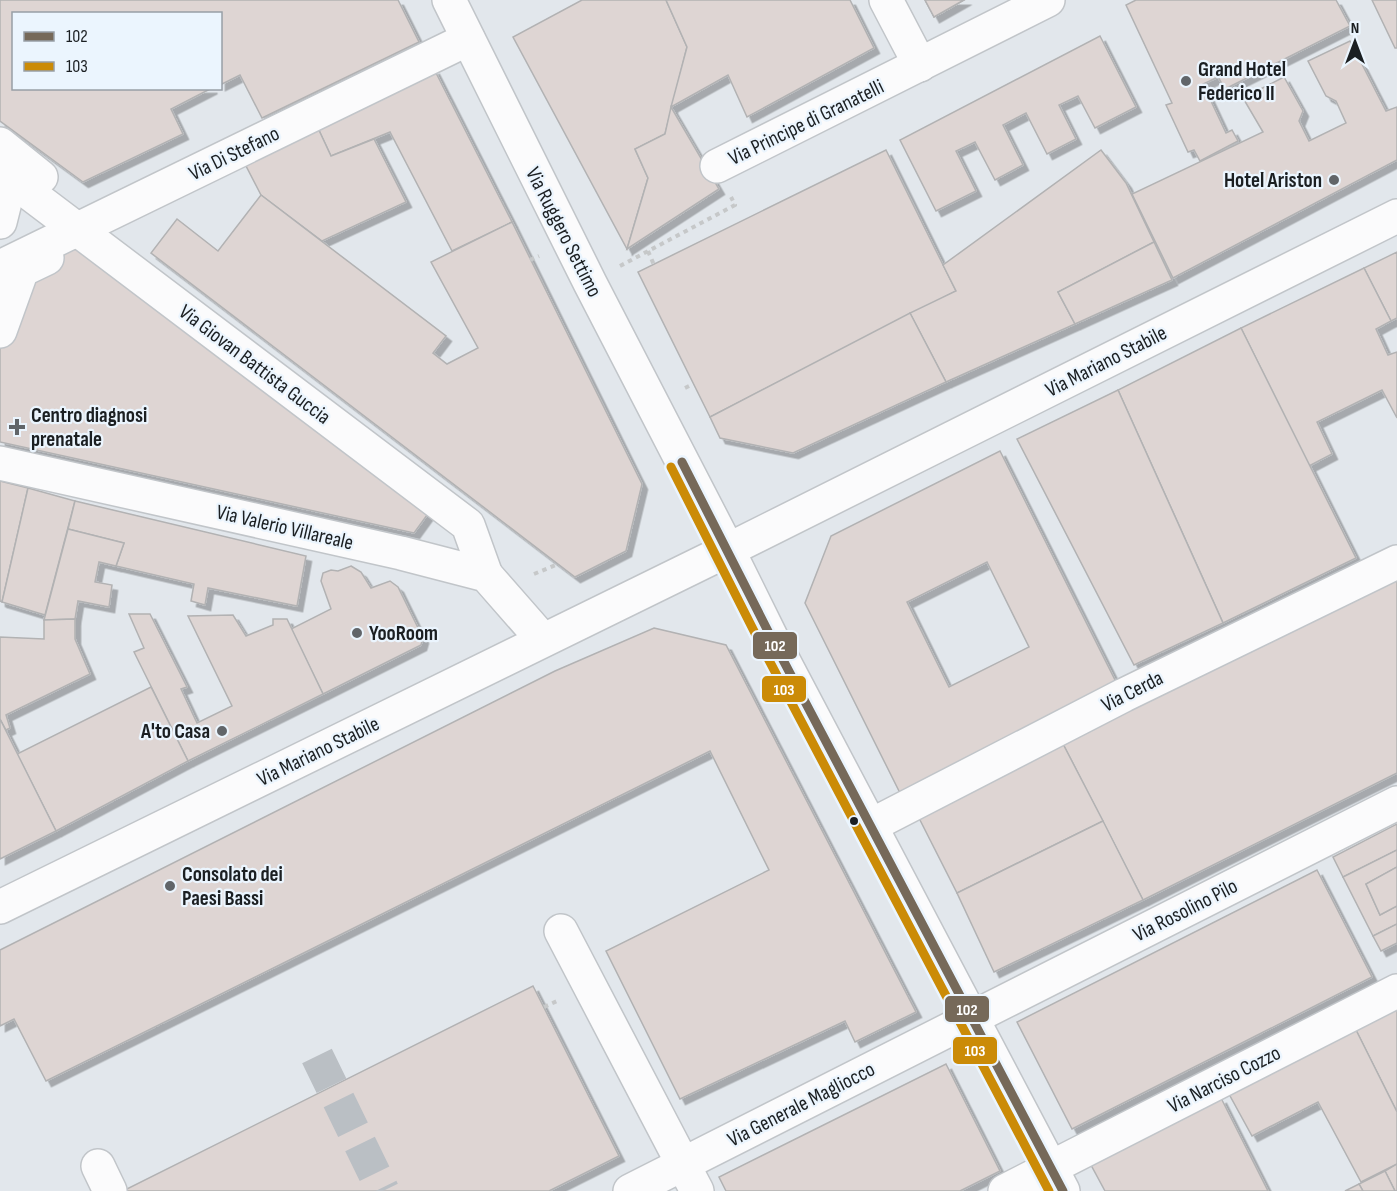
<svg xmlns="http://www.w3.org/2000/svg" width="1397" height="1191" font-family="'Sofia Sans Condensed',sans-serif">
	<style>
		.building { fill: #ded5d3; stroke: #b2b2b3; stroke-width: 1.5; fill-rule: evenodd; filter: url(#shadow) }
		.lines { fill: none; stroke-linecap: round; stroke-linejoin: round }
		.minor-tunnel { stroke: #babfc4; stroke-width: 33; stroke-dasharray: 33 16; stroke-linecap: butt }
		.minor-casing { stroke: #c1c5c9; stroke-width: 36 }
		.path { stroke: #c6c8c9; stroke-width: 4; stroke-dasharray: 4.5 4.5; stroke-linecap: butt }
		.minor { stroke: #fbfbfc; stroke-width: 33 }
		.bus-1-casing { stroke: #ebf5fe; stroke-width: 14 }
		.bus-2-casing { stroke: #ebf5fe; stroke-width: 14 }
		.bus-1 { stroke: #766959; stroke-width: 9 }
		.bus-2 { stroke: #cb8b07; stroke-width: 9 }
		.poi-dot { fill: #616569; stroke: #ebf5fe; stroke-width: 2 }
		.bus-dot { fill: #1b1f22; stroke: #ebf5fe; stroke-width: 2 }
		.labels { text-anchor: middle; stroke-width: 4.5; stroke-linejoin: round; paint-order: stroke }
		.poi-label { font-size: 21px; font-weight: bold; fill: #1b1f22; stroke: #ebf5fe; text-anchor: start }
		.street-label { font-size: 21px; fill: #1b1f22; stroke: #ebf5fe }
		.line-badge { stroke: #ebf5fe; stroke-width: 2 }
		.badge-label { font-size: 16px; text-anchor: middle; font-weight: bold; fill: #fff }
	</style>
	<defs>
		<filter id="shadow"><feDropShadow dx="5.5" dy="5.5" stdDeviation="0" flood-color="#0004"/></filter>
	</defs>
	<rect width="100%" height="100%" fill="#e2e7ec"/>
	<g class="building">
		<path d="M0 0H398L419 42 262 118 240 75 220 85V14H14V88H212L171 109 183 134 83 182 0 121Z"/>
		<path d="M582 0H666L687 47 665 134 635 149 648 178 627 249 513 37Z"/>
		<path d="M666 0H850L874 48 747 117 728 75 671 107 687 47Z"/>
		<path d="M925 0H964L934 17Z"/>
		<path d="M925 0H964L934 17Z"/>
		<path d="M1136 0H1336L1350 26 1225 89 1218 77 1203 84 1226 133 1232 130 1238 141 1200 161 1194 150 1188 152 1166 105 1172 103 1126 5Z"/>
		<path d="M1372 0H1397V48H1395Z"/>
		<path d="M1100 36 1136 107 1095 128 1078 96 1059 105 1076 139 1047 154 1026 113 1003 125 1023 165 995 180 975 142 956 151 976 191 936 211 900 140Z"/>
		<path d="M1350 41 1386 111 1397 107V160L1173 278 1132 194 1263 132 1243 98 1284 77 1303 111 1299 121 1309 141 1346 123 1336 101 1326 96 1308 61Z"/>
		<path d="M434 69 512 222 452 251 390 132 331 156 317 126Z"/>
		<path d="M671 107 719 189 627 249 648 178 635 149 665 134Z"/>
		<path d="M317 126 331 156 374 139 406 202 322 241 261 195 244 162Z"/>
		<path d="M886 150 956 291 710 417 638 272Z"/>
		<path d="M1101 150 1126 183 1154 242 1058 292 1075 324 946 382 910 313 956 291 943 265Z"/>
		<path d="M261 195 446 336 433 353 447 364 478 348 431 262 512 222 642 484 626 551 575 577 151 253 177 219 218 251Z"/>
		<path d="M82 242 430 511 414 533 0 442V331L22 270Z"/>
		<path d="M1154 242 1172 280 1075 324 1058 292Z"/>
		<path d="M1397 252V318L1391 321 1364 268Z"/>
		<path d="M1364 268 1391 321 1376 329 1388 355 1397 352V418L1382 390 1317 422 1332 454 1309 466 1241 328Z"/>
		<path d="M910 313 946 382 793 453 720 438 710 417Z"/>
		<path d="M1241 328 1356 558 1223 623 1118 390Z"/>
		<path d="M1118 390 1223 623 1134 665 1017 439Z"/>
		<path d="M1000 451 1117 684 900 793 805 603 831 536ZM987 562 1029 647 949 687 907 602Z"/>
		<path d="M0 481 28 488 2 602 0 601Z"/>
		<path d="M28 488 75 501 45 615 2 602Z"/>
		<path d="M75 501 306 556 297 606 208 588 205 605 191 601 194 584 116 566 124 543 68 529Z"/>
		<path d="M68 529 124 543 116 566 99 562 95 582 112 585 109 607 78 601 75 619 44 620Z"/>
		<path d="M351 566 361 572 371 588 390 581 398 587 423 638 421 645 323 694 291 629 331 609 321 581 323 573 331 570 338 571Z"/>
		<path d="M1397 578V773L1143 900 1062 742Z"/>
		<path d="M129 614H150L187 687 181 689 197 723 232 706 188 616 233 615 246 636 273 625V619H287L323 694 188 761 134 652 144 648Z"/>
		<path d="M75 619V639L90 674 6 715 10 728 6 730 0 719V637L44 639V620Z"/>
		<path d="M654 628 726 645 916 1012 855 1042 845 1021 680 1099 606 951 769 870 710 751 46 1081 14 1019 0 1026V950L555 671Z"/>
		<path d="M151 687 188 761 56 831 17 754Z"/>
		<path d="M0 719 56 831 0 859Z"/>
		<path d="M1062 742 1103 821 957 893 919 818Z"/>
		<path d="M1103 821 1143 900 994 972 957 893Z"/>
		<path d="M1397 824V850L1343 877 1333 857Z"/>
		<path d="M1397 850V867L1366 884 1380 915 1397 906V924L1373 936 1343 877Z"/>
		<path d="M1397 867V906L1380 915 1366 884Z"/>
		<path d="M1317 870 1372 977 1072 1129 1017 1022Z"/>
		<path d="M1397 924V943L1381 951 1373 936Z"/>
		<path d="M533 986 619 1156 549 1191H123Z"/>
		<path d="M1397 1007V1112L1355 1028Z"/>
		<path d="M1355 1028 1397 1112V1164L1361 1182 1318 1102 1252 1136 1229 1094Z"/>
		<path d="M946 1064 1000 1171 960 1191H726L719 1177Z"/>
		<path d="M1221 1098 1268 1191H1105L1091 1165Z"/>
		<path d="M1397 1164V1191H1395L1385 1171Z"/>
		<path d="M1385 1171 1395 1191H1363L1359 1184Z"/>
		<path d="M1359 1184 1363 1191H1345Z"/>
	</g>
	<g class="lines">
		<path class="minor-tunnel" d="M317 1056 383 1191"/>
		<g class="minor-casing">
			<g id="minor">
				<path d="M449 0 590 283 728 550 773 641 1063 1191"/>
				<path d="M886 0 920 65"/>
				<path d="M0 144 41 177"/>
				<path d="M717 166 1048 0"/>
				<path d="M0 171 468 525 486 575"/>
				<path d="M0 222 11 178"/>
				<path d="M0 267 468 39"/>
				<path d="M0 331 22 270 47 258"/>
				<path d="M0 463 401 553 486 575 543 640"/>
				<path d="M870 826 1124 695 1397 562"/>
				<path d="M0 907 728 550 1397 216"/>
				<path d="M561 931 697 1191"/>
				<path d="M98 1166 110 1191"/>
				<path d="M630 1191 1397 803"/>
				<path d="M1005 1191 1397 991"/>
			</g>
		</g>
		<g class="path">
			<path d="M648 251 654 265"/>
			<path d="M530 260 539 256"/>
			<path d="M620 266 735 205 731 197"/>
			<path d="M685 388 693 384"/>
			<path d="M534 574 558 564"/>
			<path d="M544 1007 557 1001"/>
		</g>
		<use href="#minor" class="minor"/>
		<g class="bus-1-casing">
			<path id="bus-1" d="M682 462 773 641 1063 1191"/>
		</g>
		<g class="bus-2-casing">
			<path id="bus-2" d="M671 467 762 647 1049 1191"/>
		</g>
		<use href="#bus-1" class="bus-1"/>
		<use href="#bus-2" class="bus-2"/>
	</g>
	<g class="poi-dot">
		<circle cx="1186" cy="81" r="6"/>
		<circle cx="1334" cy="180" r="6"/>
		<path d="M14 418h6v6h6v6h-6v6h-6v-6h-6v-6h6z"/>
		<circle cx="357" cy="633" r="6"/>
		<circle cx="222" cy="731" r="6"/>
		<circle cx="170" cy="886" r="6"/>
	</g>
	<circle class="bus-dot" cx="854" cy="821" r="5"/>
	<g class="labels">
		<g class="poi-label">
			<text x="1198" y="76">Grand Hotel<tspan x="1198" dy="24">Federico II</tspan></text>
			<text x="1322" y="187" text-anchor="end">Hotel Ariston</text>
			<text x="31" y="422">Centro diagnosi<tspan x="31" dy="24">prenatale</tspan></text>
			<text x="369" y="640">YooRoom</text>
			<text x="210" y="738" text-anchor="end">A'to Casa</text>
			<text x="182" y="881">Consolato dei<tspan x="182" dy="24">Paesi Bassi</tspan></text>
		</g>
		<g class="street-label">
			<text transform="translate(806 122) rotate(-26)" y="7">Via Principe di Granatelli</text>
			<text transform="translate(234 153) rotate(-26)" y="7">Via Di Stefano</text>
			<text transform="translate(564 232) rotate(63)" y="7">Via Ruggero Settimo</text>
			<text transform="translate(1106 361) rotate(-27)" y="7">Via Mariano Stabile</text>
			<text transform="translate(255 364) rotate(37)" y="7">Via Giovan Battista Guccia</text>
			<text transform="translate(285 527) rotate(13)" y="7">Via Valerio Villareale</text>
			<text transform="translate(1132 691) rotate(-27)" y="7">Via Cerda</text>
			<text transform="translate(318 751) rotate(-26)" y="7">Via Mariano Stabile</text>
			<text transform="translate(1185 910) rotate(-27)" y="7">Via Rosolino Pilo</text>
			<text transform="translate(1224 1079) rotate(-27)" y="7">Via Narciso Cozzo</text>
			<text transform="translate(801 1104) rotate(-27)" y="7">Via Generale Magliocco</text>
		</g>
	</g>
	<g class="line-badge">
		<rect x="752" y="631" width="46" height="29" rx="6" fill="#766959"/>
		<rect x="761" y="675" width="46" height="28" rx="6" fill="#cb8b07"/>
		<rect x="944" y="995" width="46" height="28" rx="6" fill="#766959"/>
		<rect x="952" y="1036" width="46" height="29" rx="6" fill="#cb8b07"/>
	</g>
	<g class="badge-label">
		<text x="775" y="651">102</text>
		<text x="784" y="695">103</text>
		<text x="967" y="1015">102</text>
		<text x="975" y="1056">103</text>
	</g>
	<rect x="12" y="12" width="210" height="78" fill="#ebf5fe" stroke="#989fa6" stroke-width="1.5"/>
	<rect x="24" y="32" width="30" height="9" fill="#766959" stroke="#989fa6" stroke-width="1.5"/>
	<text x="66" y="42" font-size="18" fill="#1b1f22">102</text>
	<rect x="24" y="62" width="30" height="9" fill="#cb8b07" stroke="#989fa6" stroke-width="1.5"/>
	<text x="66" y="72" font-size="18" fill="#1b1f22">103</text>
	<g transform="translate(1355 42)" stroke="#ebf5fe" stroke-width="4.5" paint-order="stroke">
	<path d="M0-4.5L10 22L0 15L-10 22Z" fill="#1b1f22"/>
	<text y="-9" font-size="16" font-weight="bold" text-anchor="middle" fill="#1b1f22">N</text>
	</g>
</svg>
